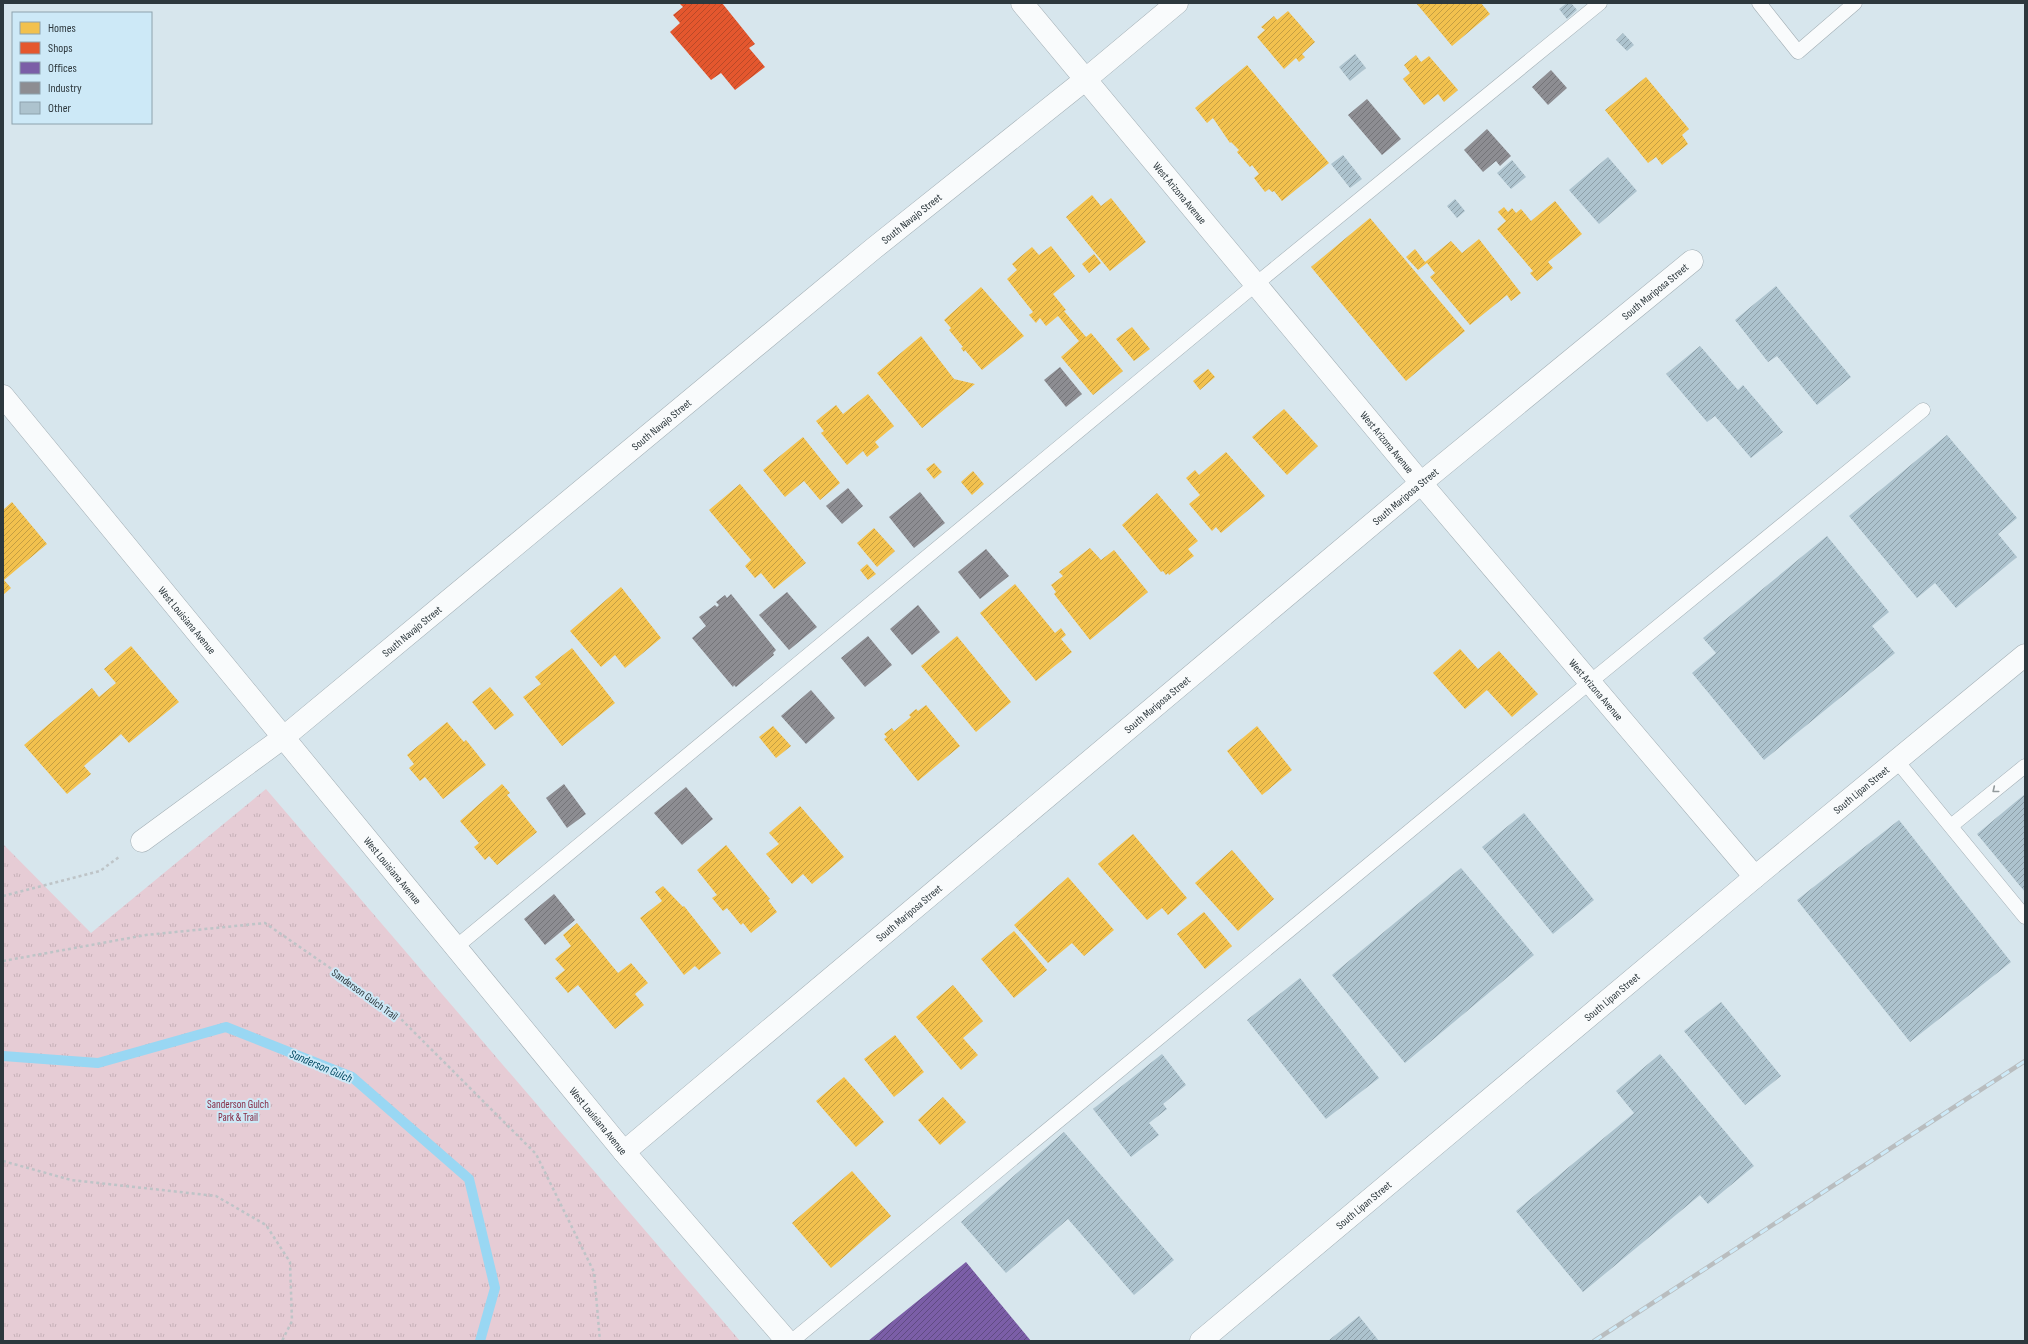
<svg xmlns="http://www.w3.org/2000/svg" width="2028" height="1344" font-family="'Sofia Sans Condensed',sans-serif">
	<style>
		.grass { fill: url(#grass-tufts) }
		.homes { fill: url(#homes-hatch) }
		.shops { fill: url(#shops-hatch) }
		.offices { fill: url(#offices-hatch) }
		.industry { fill: url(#industry-hatch) }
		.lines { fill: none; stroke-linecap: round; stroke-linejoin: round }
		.stream { stroke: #99d7f3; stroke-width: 10 }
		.building { fill: url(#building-hatch) }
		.lane-casing { stroke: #a2aeb4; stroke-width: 15 }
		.street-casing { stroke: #a2aeb4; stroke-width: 23 }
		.secondary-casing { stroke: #a2aeb4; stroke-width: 23 }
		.path { stroke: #bec4c7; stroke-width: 2.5; stroke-dasharray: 3 3; stroke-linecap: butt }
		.lane { stroke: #f9fbfc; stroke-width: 14 }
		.street { stroke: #f9fbfc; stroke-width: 22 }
		.secondary { stroke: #f9fbfc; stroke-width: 22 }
		.rail-casing { stroke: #b9bdbf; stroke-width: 4.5 }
		.rail { stroke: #cde9f7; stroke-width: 3; stroke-dasharray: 9; stroke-linecap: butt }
		.oneway { stroke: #939a9c }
		.labels { text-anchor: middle; stroke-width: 4; stroke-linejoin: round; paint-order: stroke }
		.street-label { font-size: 11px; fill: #2d383d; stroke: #cde9f7 }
		.park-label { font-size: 11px; fill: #862b44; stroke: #cde9f7 }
		.water-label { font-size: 12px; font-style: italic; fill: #004861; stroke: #cde9f7 }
	</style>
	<defs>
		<pattern id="grass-tufts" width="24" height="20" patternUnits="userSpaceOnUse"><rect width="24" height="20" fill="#e6ccd5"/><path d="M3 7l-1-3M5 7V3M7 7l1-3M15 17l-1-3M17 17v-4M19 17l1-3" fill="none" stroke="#c6b0b8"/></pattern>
		<pattern id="homes-hatch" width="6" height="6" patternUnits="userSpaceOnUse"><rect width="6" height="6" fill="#f2c14e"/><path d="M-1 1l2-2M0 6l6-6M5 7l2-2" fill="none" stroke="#c49e42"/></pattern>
		<pattern id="shops-hatch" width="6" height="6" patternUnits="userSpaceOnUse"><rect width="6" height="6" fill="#e4572e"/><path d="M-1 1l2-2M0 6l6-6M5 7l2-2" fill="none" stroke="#b94928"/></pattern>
		<pattern id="offices-hatch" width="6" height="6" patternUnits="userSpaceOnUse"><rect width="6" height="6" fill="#7b5ea7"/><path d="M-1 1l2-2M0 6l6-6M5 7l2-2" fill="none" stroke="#604b82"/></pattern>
		<pattern id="industry-hatch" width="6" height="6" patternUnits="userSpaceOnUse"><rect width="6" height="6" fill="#8d8d92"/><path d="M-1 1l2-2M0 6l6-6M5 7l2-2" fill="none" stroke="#747478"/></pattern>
		<pattern id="building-hatch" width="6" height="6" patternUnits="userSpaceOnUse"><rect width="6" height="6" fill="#adc3ce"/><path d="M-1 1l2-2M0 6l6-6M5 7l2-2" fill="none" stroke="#8d9fa8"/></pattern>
	</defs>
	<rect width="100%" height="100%" fill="#d7e6ed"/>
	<path class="grass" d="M266 789 740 1341H3V844L91 933Z"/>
	<g class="homes">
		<path d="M1416 3H1481L1490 14 1452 46Z"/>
		<path d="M1288 11 1315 42 1302 54 1305 57 1299 62 1296 58 1284 69 1257 37 1265 30 1261 27 1274 16 1277 20Z"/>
		<path d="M1416 55 1421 62 1429 56 1458 90 1444 102 1438 94 1424 105 1403 79 1410 73 1404 65Z"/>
		<path d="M1247 65 1329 163 1282 201 1274 191 1272 192 1269 189 1265 192 1254 178 1259 174 1252 165 1250 167 1237 152 1239 150 1231 142 1230 143 1213 118 1207 123 1195 108Z"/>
		<path d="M1646 77 1689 129 1682 135 1688 144 1662 165 1656 157 1648 163 1605 110Z"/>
		<path d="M1092 195 1101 206 1111 198 1146 242 1110 271 1066 217Z"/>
		<path d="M1555 201 1582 234 1548 262 1553 268 1537 281 1530 273 1533 271 1497 229 1506 221 1498 212 1504 207 1508 212 1512 208 1516 213 1521 209 1531 221Z"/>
		<path d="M1370 218 1465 331 1406 381 1311 267Z"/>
		<path d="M1479 239 1521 293 1511 301 1507 295 1470 325 1430 277 1435 273 1427 263 1418 270 1406 257 1415 249 1425 262 1451 241 1462 253Z"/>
		<path d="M1051 246 1075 276 1053 294 1066 310 1064 311 1086 337 1091 333 1123 371 1093 395 1061 357 1079 341 1058 316 1046 326 1040 318 1036 323 1029 315 1033 312 1007 279 1017 270 1012 264 1032 247 1039 255Z"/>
		<path d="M1094 254 1101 263 1089 273 1082 264Z"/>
		<path d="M981 287 1024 336 982 370 965 350 964 352 961 348 963 347 949 330 951 328 944 320Z"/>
		<path d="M1132 327 1150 349 1134 361 1116 339Z"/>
		<path d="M921 336 954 379 975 384 922 428 877 373Z"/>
		<path d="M1208 369 1215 377 1200 390 1193 381Z"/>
		<path d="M868 394 894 426 875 442 879 447 867 457 863 451 847 465 821 433 824 431 816 421 836 405 843 414Z"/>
		<path d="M1284 409 1318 446 1287 475 1252 437Z"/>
		<path d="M803 437 840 483 820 500 804 481 785 497 763 470Z"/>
		<path d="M1226 452 1265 496 1221 533 1216 527 1212 531 1189 504 1200 495 1186 478 1195 470 1199 475Z"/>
		<path d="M934 463 942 472 934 479 926 469Z"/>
		<path d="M973 471 984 484 972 495 961 482Z"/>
		<path d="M740 484 806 563 774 589 761 573 755 578 745 566 751 560 709 510Z"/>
		<path d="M1157 493 1198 541 1188 549 1194 556 1169 575 1168 573 1166 575 1163 571 1161 572 1122 525Z"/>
		<path d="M12 502 47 544 4 580 11 588 3 595V510Z"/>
		<path d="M874 528 895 551 877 567 857 543Z"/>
		<path d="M1090 548 1101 560 1114 550 1148 592 1090 640 1054 594 1056 592 1051 585 1063 576 1059 572Z"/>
		<path d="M867 564 876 574 868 580 860 570Z"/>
		<path d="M1015 584 1055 633 1061 628 1066 635 1061 639 1072 652 1036 681 980 613Z"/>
		<path d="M621 587 661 638 625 668 615 655 601 667 570 631Z"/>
		<path d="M957 636 1011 702 976 732 921 666Z"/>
		<path d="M131 646 179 702 129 743 121 734 84 766 91 774 67 794 24 745 92 688 99 697 116 683 104 669Z"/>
		<path d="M572 648 615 703 562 746 523 697 541 684 535 677Z"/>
		<path d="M1460 649 1478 669 1499 651 1538 694 1512 717 1487 690 1465 709 1433 673Z"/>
		<path d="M490 687 514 715 495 730 472 702Z"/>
		<path d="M926 705 960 746 918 781 884 739 887 737 884 734 892 728 894 731 911 717 909 715 916 709 918 711Z"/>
		<path d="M447 722 464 742 466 740 486 765 443 799 425 777 420 781 409 768 414 764 407 755Z"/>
		<path d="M773 726 791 746 776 758 759 737Z"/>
		<path d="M1257 726 1292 770 1262 795 1227 751Z"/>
		<path d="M502 784 510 793 507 795 537 832 497 865 489 856 485 860 474 847 479 843 460 821Z"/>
		<path d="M800 806 844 857 812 884 803 874 792 884 766 854 779 844 769 833Z"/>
		<path d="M1133 834 1187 898 1168 915 1162 908 1147 920 1098 864Z"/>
		<path d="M726 845 770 899 768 900 777 912 751 933 743 923 741 925 727 908 723 911 712 898 717 895 697 870Z"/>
		<path d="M1232 850 1274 899 1238 931 1195 883Z"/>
		<path d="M1068 877 1114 930 1084 956 1072 943 1048 963 1014 925Z"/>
		<path d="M663 886 683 907 684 906 721 953 699 970 695 966 684 975 640 918 662 901 655 892Z"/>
		<path d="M1204 912 1232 946 1205 969 1177 934Z"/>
		<path d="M577 923 618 973 631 963 648 983 635 994 644 1005 615 1029 578 985 568 993 555 978 565 970 555 959 571 946 563 935Z"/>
		<path d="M1014 931 1047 970 1014 998 981 959Z"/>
		<path d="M953 985 983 1021 963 1038 978 1055 961 1070 916 1017Z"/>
		<path d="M895 1035 924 1072 894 1097 864 1059Z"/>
		<path d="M844 1077 884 1122 856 1147 816 1101Z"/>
		<path d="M943 1097 966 1122 940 1145 918 1120Z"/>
		<path d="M852 1171 891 1216 831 1268 792 1223Z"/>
	</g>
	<path class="shops" d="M679 3H722L755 44 749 48 765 67 735 90 721 73 711 80 670 32 680 23 673 15 683 7Z"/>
	<path class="offices" d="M966 1262 1031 1341H868Z"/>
	<g class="industry">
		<path d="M1551 70 1567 88 1548 105 1532 87Z"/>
		<path d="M1367 99 1401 139 1382 155 1348 115Z"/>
		<path d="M1487 129 1511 156 1500 166 1496 161 1483 172 1464 150Z"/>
		<path d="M1060 367 1082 394 1066 407 1044 380Z"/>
		<path d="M848 488 863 506 842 524 826 506Z"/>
		<path d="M920 492 945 523 914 548 889 517Z"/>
		<path d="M986 549 1009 576 980 599 958 572Z"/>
		<path d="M787 592 817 627 789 650 759 615Z"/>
		<path d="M731 594 776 650 773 653 774 655 736 687 734 685 733 687 692 638 706 626 699 617 715 605 717 607 719 605 716 602 725 595 727 598Z"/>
		<path d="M918 605 940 632 912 655 890 629Z"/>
		<path d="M868 636 892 665 865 687 841 658Z"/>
		<path d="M811 690 835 718 806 744 781 716Z"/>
		<path d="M564 784 586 814 567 828 546 798Z"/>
		<path d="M686 787 713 819 682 845 654 813Z"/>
		<path d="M554 894 575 920 545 945 524 919Z"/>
	</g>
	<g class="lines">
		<path class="stream" d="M3 1056 98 1063 226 1027 352 1077 469 1179 495 1288 480 1341"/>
	</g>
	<g class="building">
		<path d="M1567 3H1571L1577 10 1567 19 1559 9Z"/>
		<path d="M1623 33 1634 45 1627 51 1616 40Z"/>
		<path d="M1355 54 1366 68 1350 81 1339 67Z"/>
		<path d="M1343 155 1362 179 1350 188 1331 164Z"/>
		<path d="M1608 157 1637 191 1599 224 1569 190Z"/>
		<path d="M1512 160 1526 177 1511 189 1497 173Z"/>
		<path d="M1455 199 1465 211 1457 218 1447 206Z"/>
		<path d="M1776 286 1851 377 1817 405 1777 356 1768 362 1735 320Z"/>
		<path d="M1700 346 1738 390 1743 385 1783 432 1751 458 1715 416 1707 422 1666 374Z"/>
		<path d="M1947 435 2017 518 1998 534 2017 557 1956 608 1935 583 1917 598 1849 516Z"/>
		<path d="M1827 536 1889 612 1872 626 1895 653 1764 760 1692 673 1716 653 1703 638Z"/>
		<path d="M2025 794V892L1977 834Z"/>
		<path d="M1524 813 1594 900 1553 934 1482 847Z"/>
		<path d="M1899 820 2011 962 1910 1042 1797 900Z"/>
		<path d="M1461 868 1534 955 1405 1063 1332 975Z"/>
		<path d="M1300 978 1379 1078 1326 1119 1247 1020Z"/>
		<path d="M1721 1002 1781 1076 1745 1105 1684 1031Z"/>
		<path d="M1162 1054 1186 1085 1163 1104 1167 1109 1149 1123 1159 1135 1131 1157 1093 1109Z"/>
		<path d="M1660 1054 1754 1166 1708 1204 1700 1195 1583 1292 1516 1211 1634 1113 1616 1091Z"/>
		<path d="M1064 1132 1174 1260 1134 1295 1068 1219 1006 1273 961 1222Z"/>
		<path d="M1359 1316 1379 1341H1328Z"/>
	</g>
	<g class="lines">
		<g class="lane-casing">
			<g id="lane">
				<path d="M1759 3 1798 52 1855 3"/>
				<path d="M1897 761 2025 917"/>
				<path d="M1951 826 2025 766"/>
				<path d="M456 947 1256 284 1600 3"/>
				<path d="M792 1341 1590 682 1923 410"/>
			</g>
		</g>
		<g class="street-casing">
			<g id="street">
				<path id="s1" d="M1022 3 1421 483 1755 877"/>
				<path id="s2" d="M142 841 284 737 873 249 1086 79 1177 3"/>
				<path id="s3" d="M624 1152 1421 483 1692 261"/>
			</g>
		</g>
		<g class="secondary-casing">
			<g id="secondary">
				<path id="s4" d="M3 396 624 1152 787 1341"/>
				<path id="s5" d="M1201 1341 1755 877 2025 655"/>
			</g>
		</g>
		<g class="path">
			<path d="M3 896 100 871 119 857"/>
			<path d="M3 961 146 935 265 923 394 1012 536 1154 594 1272 600 1341"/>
			<path d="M3 1161 71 1180 216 1196 266 1225 290 1262 292 1321 282 1341"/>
		</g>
		<use href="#lane" class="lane"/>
		<use href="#street" class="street"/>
		<use href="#secondary" class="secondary"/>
		<g class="rail-casing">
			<path id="rail" d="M1594 1341 2025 1061"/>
		</g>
		<use href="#rail" class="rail"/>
	</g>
	<defs><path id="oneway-chevron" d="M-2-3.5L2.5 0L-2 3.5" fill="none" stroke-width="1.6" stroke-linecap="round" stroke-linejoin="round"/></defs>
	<use class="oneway" href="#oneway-chevron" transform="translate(1995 790) rotate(141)"/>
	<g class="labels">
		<g class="street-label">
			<text dy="4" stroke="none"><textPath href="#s1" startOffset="247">West Arizona Avenue</textPath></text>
			<text dy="4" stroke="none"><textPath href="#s2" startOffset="990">South Navajo Street</textPath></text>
			<text dy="4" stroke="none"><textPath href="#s3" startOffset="1343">South Mariposa Street</textPath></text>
			<text dy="4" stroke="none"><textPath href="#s2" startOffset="666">South Navajo Street</textPath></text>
			<text dy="4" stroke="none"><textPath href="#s1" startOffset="571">West Arizona Avenue</textPath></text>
			<text dy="4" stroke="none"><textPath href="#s3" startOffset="1020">South Mariposa Street</textPath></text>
			<text dy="4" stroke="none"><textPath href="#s4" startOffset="290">West Louisiana Avenue</textPath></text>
			<text dy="4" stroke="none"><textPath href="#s2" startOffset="342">South Navajo Street</textPath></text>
			<text dy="4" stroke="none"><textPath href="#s1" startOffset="895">West Arizona Avenue</textPath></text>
			<text dy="4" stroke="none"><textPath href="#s3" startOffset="696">South Mariposa Street</textPath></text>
			<text dy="4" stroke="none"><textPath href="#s5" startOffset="860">South Lipan Street</textPath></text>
			<text dy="4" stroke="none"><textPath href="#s4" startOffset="614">West Louisiana Avenue</textPath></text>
			<text dy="4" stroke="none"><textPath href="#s3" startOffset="372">South Mariposa Street</textPath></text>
			<text transform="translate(365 994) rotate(36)" y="4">Sanderson Gulch Trail</text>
			<text dy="4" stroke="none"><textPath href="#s5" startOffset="536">South Lipan Street</textPath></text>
			<text dy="4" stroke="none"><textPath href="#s4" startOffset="938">West Louisiana Avenue</textPath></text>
			<text dy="4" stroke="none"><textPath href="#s5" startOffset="212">South Lipan Street</textPath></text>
		</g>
		<g class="park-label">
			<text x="238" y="1108">Sanderson Gulch<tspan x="238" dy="13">Park &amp; Trail</tspan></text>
		</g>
		<g class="water-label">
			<text transform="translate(321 1066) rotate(23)" y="4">Sanderson Gulch</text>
		</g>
	</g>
	<rect width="2028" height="1344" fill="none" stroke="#2d383d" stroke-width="8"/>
	<rect x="12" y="12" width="140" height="112" fill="#cde9f7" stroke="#8da2ad"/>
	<rect x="20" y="22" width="20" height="12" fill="#f2c14e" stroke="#8da2ad"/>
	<text x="48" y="32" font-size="12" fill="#2d383d">Homes</text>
	<rect x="20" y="42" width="20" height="12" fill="#e4572e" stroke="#8da2ad"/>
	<text x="48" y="52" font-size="12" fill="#2d383d">Shops</text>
	<rect x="20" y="62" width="20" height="12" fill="#7b5ea7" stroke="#8da2ad"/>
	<text x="48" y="72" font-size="12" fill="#2d383d">Offices</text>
	<rect x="20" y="82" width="20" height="12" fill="#8d8d92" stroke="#8da2ad"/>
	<text x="48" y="92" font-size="12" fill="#2d383d">Industry</text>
	<rect x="20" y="102" width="20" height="12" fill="#adc3ce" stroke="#8da2ad"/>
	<text x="48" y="112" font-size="12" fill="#2d383d">Other</text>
</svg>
